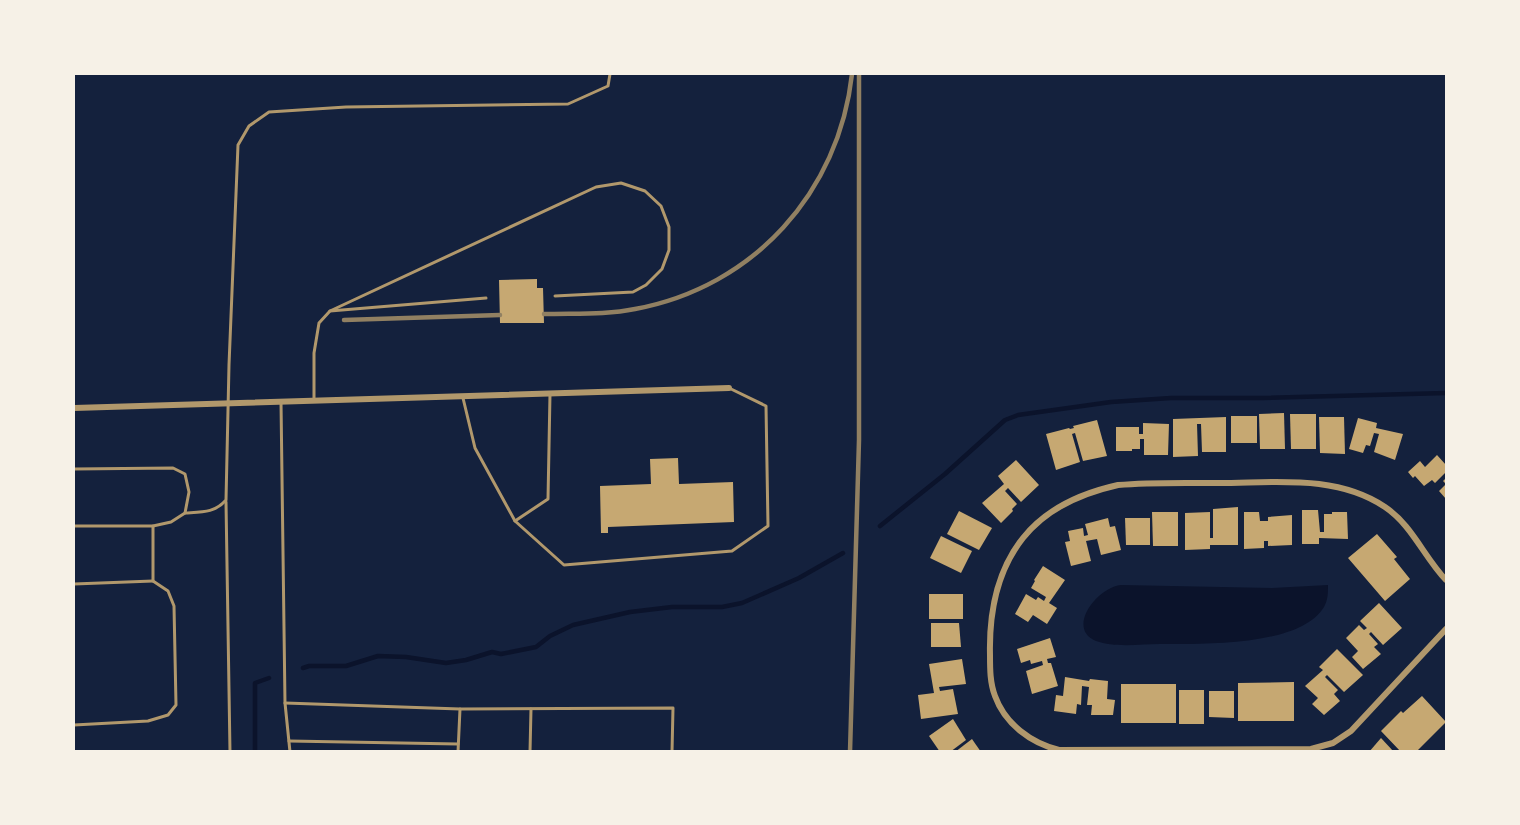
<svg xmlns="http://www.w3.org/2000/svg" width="1520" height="825" font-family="Rubik,sans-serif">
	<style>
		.water { fill: #0b132b }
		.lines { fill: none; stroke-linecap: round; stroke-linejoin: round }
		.stream { stroke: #0b132b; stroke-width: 4.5 }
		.building { fill: #c6a872 }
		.service { stroke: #b1986c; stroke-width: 3 }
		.minor { stroke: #b1986c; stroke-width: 6 }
		.rail { stroke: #918062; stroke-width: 4.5 }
	</style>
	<rect width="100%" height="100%" fill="#14213d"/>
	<path class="water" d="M1121 585 1272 588 1328 585C1328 593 1328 600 1324 607 1300 647 1201 644 1160 644 1141 644 1115 648 1096 641 1066 629 1096 588 1121 585Z"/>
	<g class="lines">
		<g class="stream">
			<path d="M880 526 945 474 1005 420 1018 415 1111 402 1171 398H1264L1446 393"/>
			<path d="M303 668 309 666H346L378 656 406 657 446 663 466 660 492 652 501 654 536 647 550 636 573 625 630 612 672 607H722L742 603 799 578 843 553"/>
			<path d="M255 752V683L269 678"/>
		</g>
	</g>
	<g class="building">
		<path d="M537 279V288H543L544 323H500L499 280Z"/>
		<path d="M1284 413 1285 449H1260L1259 414Z"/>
		<path d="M1290 414H1316V449H1291Z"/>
		<rect x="1231" y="416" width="26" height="27"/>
		<path d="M1226 417V452H1202L1201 424H1197L1198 456 1173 457V419Z"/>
		<path d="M1319 417H1344L1345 454 1320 453Z"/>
		<path d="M1358 418 1377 423 1376 428 1403 434 1395 460 1374 452 1379 434 1374 433 1370 446 1366 445 1363 453 1349 449Z"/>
		<path d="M1097 420 1107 456 1083 461 1075 433 1072 434 1080 462 1056 470 1046 434 1069 428 1070 429 1074 428 1073 426Z"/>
		<path d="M1143 423 1169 424 1168 455H1144V439H1140V449H1132V451H1116V427H1139V434H1143Z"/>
		<path d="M1437 455 1446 465V472L1435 483 1432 480 1424 486 1415 476 1413 478 1408 472 1420 461 1425 467Z"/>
		<path d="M678 458 679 484 733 482 734 522 608 527V533H601L600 486 651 484 650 459Z"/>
		<path d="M1016 460 1039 485 1021 502 1008 488 1005 491 1017 504 1012 509 1013 511 1001 523 982 503 1004 484 998 476Z"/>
		<path d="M1446 478V499L1439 491 1446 484 1443 481Z"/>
		<path d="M1238 507V545H1210V549L1185 550V513L1210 512V538H1213V509Z"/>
		<path d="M1302 510H1318L1320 532H1324V514H1332V512H1347L1348 539 1319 538V544H1302Z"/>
		<path d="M959 511 992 528 979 550 947 534Z"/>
		<path d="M1152 512H1178V546H1153Z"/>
		<path d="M1244 512H1259L1260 521H1268V517L1292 515V545L1268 546V541H1264V548L1244 549Z"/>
		<path d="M1108 518 1110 527 1115 526 1121 550 1101 555 1097 539 1086 541 1091 561 1071 566 1065 542 1070 541 1068 531 1083 528 1084 536 1088 535 1085 524Z"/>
		<path d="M1125 518H1150V545H1126Z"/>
		<path d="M1377 534 1397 557 1394 559 1410 579 1385 601 1348 558Z"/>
		<path d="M941 536 972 551 961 573 930 558Z"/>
		<path d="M1043 566 1065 580 1049 603 1057 608 1047 624 1033 615 1028 622 1015 614 1026 594 1036 600 1038 597 1044 601 1046 597 1031 588 1035 581 1034 580Z"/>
		<rect x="929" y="594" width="34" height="25"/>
		<path d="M1379 603 1402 628 1383 645 1371 632 1369 634 1378 644 1374 647 1381 654 1363 669 1352 657 1358 651 1346 638 1359 625 1364 630 1367 628 1360 621Z"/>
		<path d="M931 623H959L961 647H931Z"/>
		<path d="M1050 638 1056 657 1047 659 1048 663H1051L1058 686 1032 694 1026 671 1043 665 1042 661 1031 664 1030 660 1021 663 1017 649Z"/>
		<path d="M1337 649 1363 675 1344 692 1327 675 1325 677 1338 690 1334 694 1340 701 1324 715 1312 704 1318 698 1305 686 1323 670 1319 667Z"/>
		<path d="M962 659 966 684 939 687 940 691 953 689 958 714 921 719 918 695 934 693 929 664Z"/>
		<path d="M1065 677 1089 681 1090 679 1108 681 1107 699 1115 700 1113 715H1091L1092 705H1087L1089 687 1082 686 1081 705 1077 704 1076 714 1054 711 1056 695 1063 696Z"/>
		<path d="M1294 682V721H1238V683Z"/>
		<rect x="1121" y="684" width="55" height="39"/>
		<rect x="1179" y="690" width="25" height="34"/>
		<path d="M1209 691H1234V718L1209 717Z"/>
		<path d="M1422 696 1446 722 1416 752H1401L1381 731 1401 711 1403 713Z"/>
		<path d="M953 719 966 740 950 752H940L929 736Z"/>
		<path d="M1381 738 1394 752H1369Z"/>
		<path d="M972 739 981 752H955Z"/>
	</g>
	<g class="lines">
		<g class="service">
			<path d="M330 311 596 187 621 183 645 191 661 206 669 227V250L662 269 646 285 633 292 555 296"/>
			<path d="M463 398 475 448 515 521 564 565 732 551 768 526 766 406 729 388"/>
			<path d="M314 399V353L319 323 330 311 486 298"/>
			<path d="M281 402 285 703 290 752"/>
			<path d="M74 469 173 468 185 474 189 492 185 513 171 522 153 526H74"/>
			<path d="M226 502 230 752"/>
			<path d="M185 513C202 512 215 513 226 500L229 365 238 145 249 126 269 112 346 107 568 104 608 86 610 74"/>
			<path d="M515 521 548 499 550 394"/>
			<path d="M74 584 153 581"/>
			<path d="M285 703 460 709 458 752"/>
			<path d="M460 709 673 708 672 752"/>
			<path d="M74 725 148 721 168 715 176 705 174 606 168 591 153 581V526"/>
			<path d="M289 741 458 744"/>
			<path d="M530 752 531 709"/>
		</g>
		<g class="minor">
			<path d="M74 408 729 388"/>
			<path d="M1446 580C1424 557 1412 525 1385 507 1336 474 1274 483 1219 483 1185 483 1151 482 1118 485 1082 493 1046 509 1023 538 996 572 989 613 990 655 990 669 990 683 995 696 1005 724 1031 743 1059 750L1311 749 1333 743 1351 731 1446 629"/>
		</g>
		<g class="rail">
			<path d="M544 314C574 313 606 315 635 309 754 287 839 192 852 74"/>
			<path d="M344 320 500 315"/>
			<path d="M850 752 859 440V74"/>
		</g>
	</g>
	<rect width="1520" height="825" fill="none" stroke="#f6f1e7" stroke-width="150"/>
</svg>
